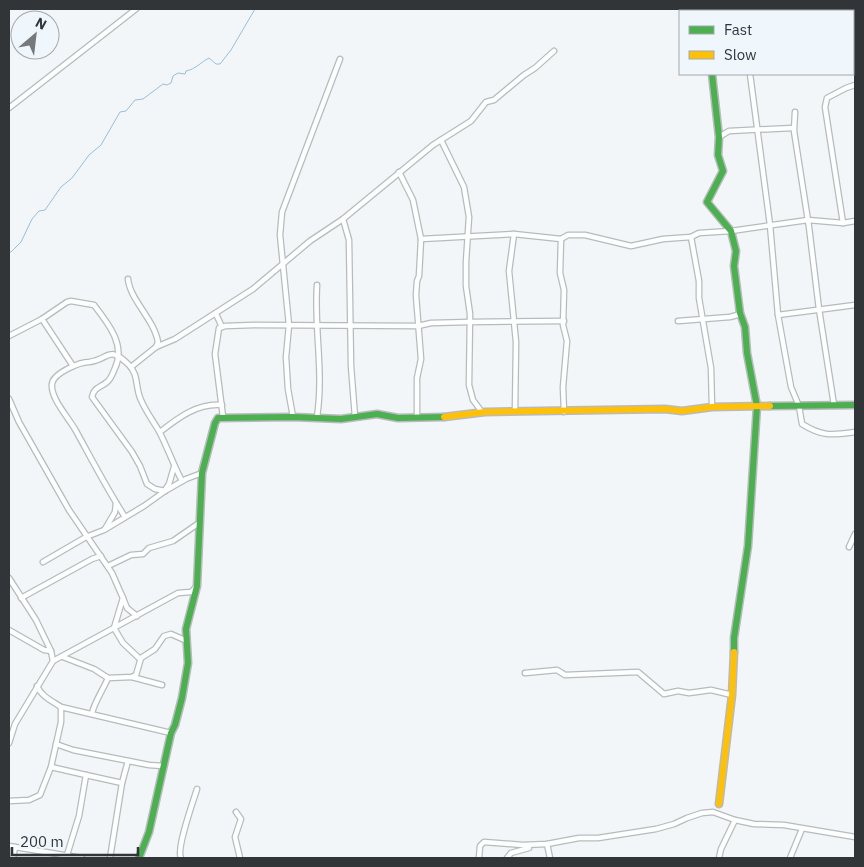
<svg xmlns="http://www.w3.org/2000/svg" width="864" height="867" font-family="'IBM Plex Sans',sans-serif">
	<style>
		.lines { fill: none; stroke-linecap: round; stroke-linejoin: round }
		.stream { stroke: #99beda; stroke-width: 1 }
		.street-casing { stroke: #b8bbbe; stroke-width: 7 }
		.fast-casing { stroke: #b8bbbe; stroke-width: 9 }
		.slow-casing { stroke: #b8bbbe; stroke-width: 9 }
		.street { stroke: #fdfefe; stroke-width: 4.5 }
		.fast { stroke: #4caf50; stroke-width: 6 }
		.slow { stroke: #ffc107; stroke-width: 6 }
	</style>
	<rect width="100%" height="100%" fill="#f2f6f9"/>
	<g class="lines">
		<path class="stream" d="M9 252H11L21 242 32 219 39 211 45 210 61 187 72 178 89 155 101 145 120 112 126 111 135 100 143 99 163 84 167 85 171 83 173 76 178 73 185 74 186 71C196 69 201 62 209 58L216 64H220L231 50 255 9"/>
		<g class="street-casing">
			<g id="street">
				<path d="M750 74 770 225 778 315 791 387 799 406 802 424C823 437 832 435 855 432"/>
				<path d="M9 108 136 9"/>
				<path d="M795 112 794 131 809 227 819 309 834 405"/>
				<path d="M719 137 729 131 793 128"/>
				<path d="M441 140 464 187 469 217 466 262V286L470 314 469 385 473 400 482 412"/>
				<path d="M399 172 413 200 421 239 419 276 417 281 416 295 421 359 417 378V416"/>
				<path d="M343 219 349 240 351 366 355 417"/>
				<path d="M843 223 825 107 827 98 846 88 855 85"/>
				<path d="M514 234 509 271 516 342 515 412"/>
				<path d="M691 237 699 281V298L711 368 712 407"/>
				<path d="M421 239 514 234 561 239 568 235H585L631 246 663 239 691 237 699 233 731 231 808 220 843 223 855 221"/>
				<path d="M561 239 560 273 564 290 563 325 567 341 563 387 564 412"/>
				<path d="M128 279C130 300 154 319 158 342L156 347 131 367"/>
				<path d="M317 285C314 330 324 371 317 417"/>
				<path d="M216 314 222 327"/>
				<path d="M778 315 855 305"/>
				<path d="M42 319 73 366"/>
				<path d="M678 321 730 317 741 314"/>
				<path d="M9 336 42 319 67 302 71 301 94 305C108 323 126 345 115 368 113 373 111 379 107 382 100 388 94 387 92 397L132 452 140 466 147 484 155 489 165 491"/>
				<path d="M156 347 175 339 253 289 310 241 343 219 433 145 471 121 486 102 494 100 524 75 535 68 554 51"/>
				<path d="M9 399 19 422 69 510 112 573 123 598 114 628 123 643 140 659"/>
				<path d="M223 417 215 354 219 328 225 326 254 325 418 326 431 323 470 322 564 321"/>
				<path d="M293 417 288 389 286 357 289 325 280 235 282 212 340 59"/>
				<path d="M160 432C178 418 197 403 222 405"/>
				<path d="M165 490 169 484 174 467"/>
				<path d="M125 517C107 489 92 460 76 431 69 418 50 398 52 384 53 373 80 362 89 362 109 360 108 344 129 365 139 375 135 388 141 400 146 412 154 422 160 433 168 449 174 466 182 481"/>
				<path d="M105 529 115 512 116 503"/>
				<path d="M849 547 855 534"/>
				<path d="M43 562 86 537 104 530 144 506 165 491 186 479 202 473"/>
				<path d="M108 566 131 555 143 554 149 548 173 541 199 523"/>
				<path d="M9 578 36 620 51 651 53 661"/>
				<path d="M21 598 92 559 101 556"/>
				<path d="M123 598 127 608 137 616"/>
				<path d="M9 630 44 650 51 651"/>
				<path d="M63 657 94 669 108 678 132 677 136 675 141 658 155 649 164 636 171 634 187 641"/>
				<path d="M525 673 557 670 565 675 638 672 664 694 678 691 689 693 711 690 732 695"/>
				<path d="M132 677 162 685"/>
				<path d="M37 686C41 696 52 701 61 707"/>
				<path d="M92 713C95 701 103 690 108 678"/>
				<path d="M9 743 15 724 53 661 178 593 191 592 196 587"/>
				<path d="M56 744 73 750 149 765 163 766"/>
				<path d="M51 767 86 775 79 816 67 855"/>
				<path d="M86 775 122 783 110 858"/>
				<path d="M122 783 128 761"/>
				<path d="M9 801 29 800 40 795 51 767 61 722V707L171 733"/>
				<path d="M236 812 241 819 235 837 240 858"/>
				<path d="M547 844 550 858"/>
				<path d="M9 846 82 858"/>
				<path d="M13 858 15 847"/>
				<path d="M181 858C176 849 193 802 197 789"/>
				<path d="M479 858 480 846 484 842 523 845 547 844 579 838H598L656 829 674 824 687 818 702 813 713 812 735 820 754 824 784 825 855 837"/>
				<path d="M507 858 511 853 529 848"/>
				<path d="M719 858 721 849 735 820"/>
				<path d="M790 858 802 829"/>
			</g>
		</g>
		<g class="fast-casing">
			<g id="fast">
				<path d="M712 74 719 137 718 155 723 171 707 202 731 231 736 251 734 266 740 313 745 327 747 353 757 406 748 546 734 638V652"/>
				<path d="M770 406 855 405"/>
				<path d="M139 858 149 832 171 733 175 725 182 698 188 663 186 629 197 586 202 473 215 423 218 418 293 417 341 419 377 414 398 418 444 417"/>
			</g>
		</g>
		<g class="slow-casing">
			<g id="slow">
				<path d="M444 417 485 412 665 409 682 411 712 407 770 406"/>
				<path d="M719 804 732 695 734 652"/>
			</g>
		</g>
		<use href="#street" class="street"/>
		<use href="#fast" class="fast"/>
		<use href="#slow" class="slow"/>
	</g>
	<rect width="864" height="867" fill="none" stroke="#323537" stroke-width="20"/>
	<rect x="679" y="10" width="175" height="65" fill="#eff6fc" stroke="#a3a9ad"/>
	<rect x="689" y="26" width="25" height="8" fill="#4caf50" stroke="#a3a9ad"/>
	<text x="724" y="35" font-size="15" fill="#323537">Fast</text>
	<rect x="689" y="51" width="25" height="8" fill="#ffc107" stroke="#a3a9ad"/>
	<text x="724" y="60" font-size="15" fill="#323537">Slow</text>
	<g transform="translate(35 35) rotate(28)"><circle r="24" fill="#eff6fc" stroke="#a3a9ad"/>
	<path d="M0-4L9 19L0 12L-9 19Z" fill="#75797b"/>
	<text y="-8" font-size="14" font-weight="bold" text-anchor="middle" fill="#323537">N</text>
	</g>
	<path d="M12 847v8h126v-8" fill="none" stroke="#323537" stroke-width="2.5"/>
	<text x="20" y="847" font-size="15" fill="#323537" stroke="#eff6fc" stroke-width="4" paint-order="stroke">200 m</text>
</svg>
